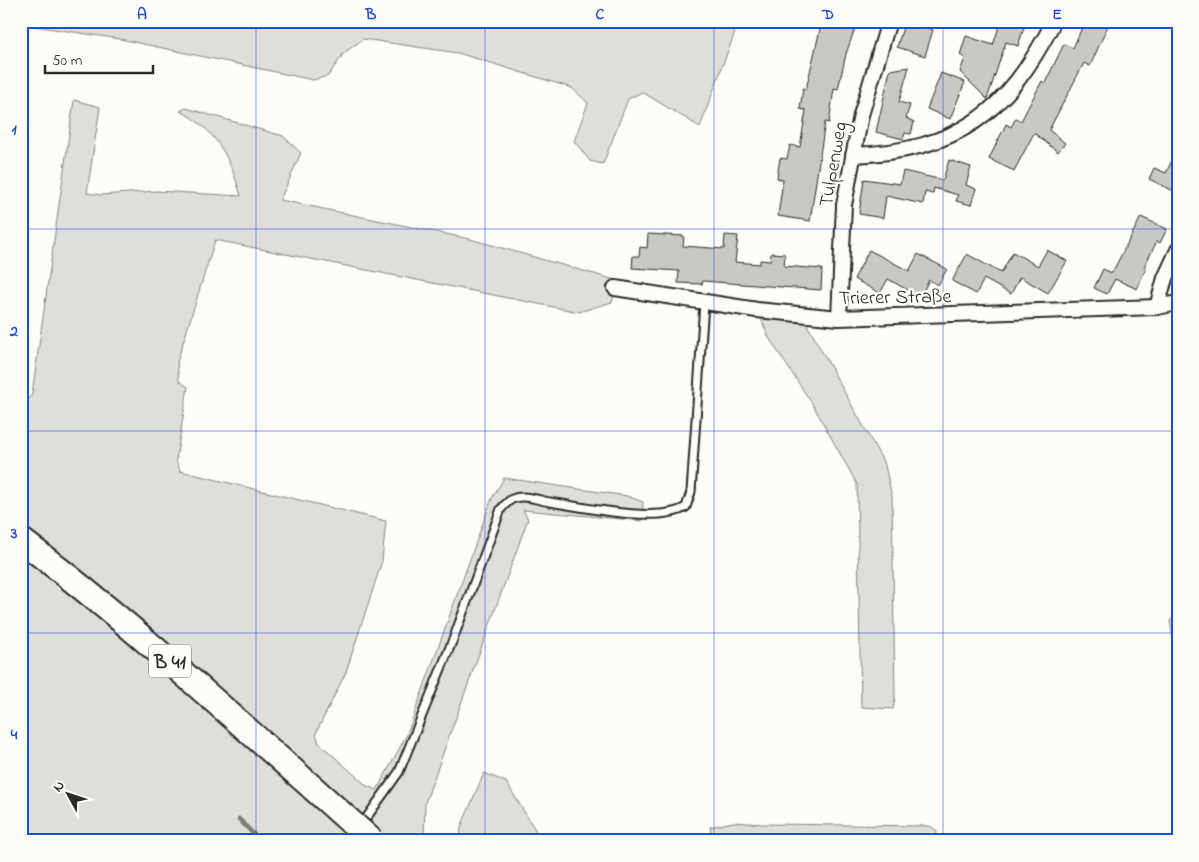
<svg xmlns="http://www.w3.org/2000/svg" width="1199" height="862" font-family="'Indie Flower',sans-serif">
	<style>
		.green { fill: #dfdeda; stroke: #858482 }
		.lines { fill: none; stroke-linecap: round; stroke-linejoin: round }
		.stream { stroke: #7e7d7b; stroke-width: 4.5 }
		.building { fill: #c9c8c4; stroke: #2b2b2b }
		.service-casing { stroke: #2b2b2b; stroke-width: 11 }
		.minor-casing { stroke: #2b2b2b; stroke-width: 18 }
		.trunk-casing { stroke: #2b2b2b; stroke-width: 28 }
		.service { stroke: #fdfcf7; stroke-width: 7 }
		.minor { stroke: #fdfcf7; stroke-width: 14 }
		.trunk { stroke: #fdfcf7; stroke-width: 24 }
		.trunk-bridge-casing { stroke: #2b2b2b; stroke-width: 28; stroke-linecap: butt }
		.trunk-bridge { stroke: #fdfcf7; stroke-width: 24 }
		.grid { fill: none; stroke: #1d4ed8; stroke-width: 1; stroke-opacity: 0.55 }
		.labels { text-anchor: middle; stroke-width: 5; stroke-linejoin: round; paint-order: stroke }
		.shield { fill: #fdfcf7; stroke: #6a6a68; stroke-width: 1 }
		.shield-label { font-size: 19px; font-weight: bold; fill: #2b2b2b }
		.street-label { font-size: 20px; fill: #2b2b2b; stroke: #fdfcf7 }
		.neatline { fill: none; stroke: #1d4ed8; stroke-width: 2 }
		.grid-label { font-size: 16px; text-anchor: middle; font-weight: bold; fill: #1d4ed8 }
	</style>
	<rect width="100%" height="100%" fill="#fdfcf7"/>
	<filter id="ink" filterUnits="userSpaceOnUse"><feTurbulence type="fractalNoise" baseFrequency=".02" numOctaves="2"/><feDisplacementMap in="SourceGraphic" scale="10" xChannelSelector="R" yChannelSelector="G"/><feConvolveMatrix kernelMatrix="1 2 1 2 8 2 1 2 1" color-interpolation-filters="sRGB"/></filter>
	<g filter="url(#ink)">
		<g class="green">
			<path d="M21 21H739L700 127 642 92 628 99 603 164 590 161 574 141 588 103 572 88 458 53 363 39 344 53 328 76 313 80 120 39 21 24Z"/>
			<path d="M74 100 100 107 87 193 101 195 157 191 241 196C230 158 216 129 180 111L186 108 283 136 301 153 280 200 470 239 619 281 612 302 579 312 215 240 177 362 179 381 188 387 176 460 180 471 386 521 382 561 346 672 316 733 319 743 367 786 377 790 407 734 492 498 504 478 627 496 643 502 642 521 523 510 528 519 425 803 424 836 429 841H21V412L32 394Z"/>
			<path d="M760 316 805 321 885 465 892 497 895 699 893 709 861 707 857 484 813 405 769 338Z"/>
			<path d="M1178 611V653L1175 650 1170 621Z"/>
			<path d="M484 773 506 782 542 841H460L461 827Z"/>
			<path d="M733 822 763 824 930 826 937 831 936 841H712L710 827Z"/>
		</g>
		<g class="lines">
			<path class="stream" d="M239 819 260 841"/>
		</g>
		<g class="building">
			<path d="M822 21H832L855 28 846 54 838 89 834 88 829 123 825 122 810 221 778 216 783 180 777 178 780 158 787 159 790 145 800 147 806 110 800 109 803 88 806 89Z"/>
			<path d="M905 21 933 30 925 56 897 47Z"/>
			<path d="M1001 21H1026L1018 46 1006 42 987 99 960 72 965 58 960 55 966 36 993 45Z"/>
			<path d="M1085 21H1110L1090 66 1084 63 1049 130 1065 143 1058 152 1034 133 1014 171 989 159 1006 124 1011 127 1016 118 1021 121 1042 81 1045 83 1064 44 1073 48Z"/>
			<path d="M909 67 899 102 910 105 906 118 914 122 911 134 905 133 903 139 876 132 890 70Z"/>
			<path d="M941 73 965 82 950 119 927 109Z"/>
			<path d="M1178 148V193L1149 179 1154 168 1166 173Z"/>
			<path d="M949 160 971 167 966 185 976 189 971 205 956 201 958 195 934 188 933 194 925 192 923 204 886 196 883 218 859 214 864 179 900 184 903 171 943 180Z"/>
			<path d="M1141 217 1167 229 1160 243 1157 241 1144 267 1146 268 1137 289 1115 279 1107 294 1094 288 1103 269 1112 273Z"/>
			<path d="M648 234 684 236 683 246 724 249 725 235 738 236 735 262 760 264V260L770 261 771 253 785 254 784 266 822 269 821 290 703 281 702 284 678 283 679 271 632 268 633 256H639L640 247 647 248Z"/>
			<path d="M869 250 909 271 918 254 947 269 938 285 929 280 920 297 888 279 880 293 854 279Z"/>
			<path d="M1047 250 1067 261 1048 293 1020 277 1011 294 984 279 976 294 952 281 967 254 1001 273 1013 252 1038 266Z"/>
		</g>
		<g class="lines">
			<g class="service-casing">
				<path id="service" d="M350 841 399 772 454 637 501 509C504 506 508 501 512 499 524 494 538 500 550 502 583 507 658 524 686 507L691 492 704 303"/>
			</g>
			<g class="minor-casing">
				<g id="minor">
					<path d="M853 155C958 151 1007 113 1054 21"/>
					<path d="M615 288 757 310 839 318 1157 307 1178 303"/>
					<path d="M1157 307 1165 278 1178 250"/>
					<path d="M839 318 844 205 861 115 889 21"/>
				</g>
			</g>
			<g class="trunk-casing">
				<path id="trunk" d="M21 540C123 617 218 704 314 789"/>
			</g>
			<use href="#service" class="service"/>
			<use href="#minor" class="minor"/>
			<use href="#trunk" class="trunk"/>
			<g class="trunk-bridge-casing">
				<path id="trunk-bridge" d="M314 789 372 841"/>
			</g>
			<use href="#trunk-bridge" class="trunk-bridge"/>
		</g>
	</g>
	<path class="grid" d="M256 21V841M485 21V841M714 21V841M943 21V841M21 229H1178M21 431H1178M21 633H1178"/>
	<g class="labels">
		<rect class="shield" x="149" y="644.5" width="42" height="33" rx="4"/>
		<g class="shield-label">
			<text x="170" y="668">B 41</text>
		</g>
		<g class="street-label">
			<text transform="translate(832 164) rotate(-80)" y="7">Tulpenweg</text>
			<text transform="translate(895 296) rotate(-1)" y="7">Trierer Straße</text>
		</g>
	</g>
	<rect width="1199" height="862" fill="none" stroke="#fdfcf7" stroke-width="55"/>
	<g transform="translate(68 794) rotate(310)" stroke="#fdfcf7" stroke-width="4" paint-order="stroke">
	<path d="M0-4L9 19L0 12L-9 19Z" fill="#2b2b2b"/>
	<text y="-8" font-size="14" font-weight="bold" text-anchor="middle" fill="#2b2b2b">N</text>
	</g>
	<path d="M45 65v8h108v-8" fill="none" stroke="#2b2b2b" stroke-width="2.5"/>
	<text x="52" y="65" font-size="15" fill="#2b2b2b" stroke="#fdfcf7" stroke-width="4" paint-order="stroke">50 m</text>
	<rect x="28" y="28" width="1144" height="806" class="neatline"/>
	<g class="grid-label">
		<text x="142" y="19">A</text>
		<text x="371" y="19">B</text>
		<text x="600" y="19">C</text>
		<text x="828" y="19">D</text>
		<text x="1057" y="19">E</text>
		<text x="14" y="134">1</text>
		<text x="14" y="336">2</text>
		<text x="14" y="538">3</text>
		<text x="14" y="739">4</text>
	</g>
</svg>
